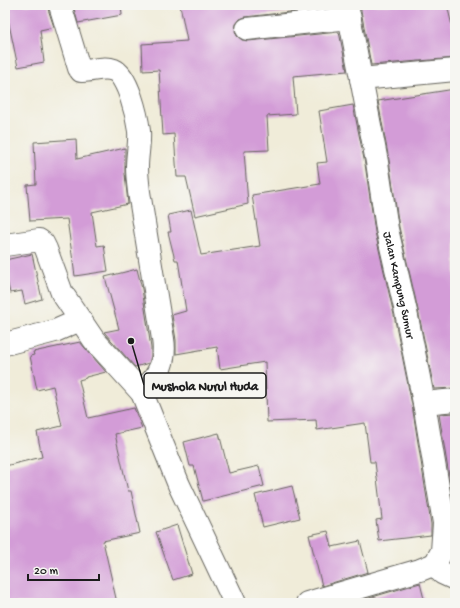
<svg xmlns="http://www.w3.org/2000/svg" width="460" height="608" font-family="'Gochi Hand',sans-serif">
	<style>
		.building { fill: #d39cd7 }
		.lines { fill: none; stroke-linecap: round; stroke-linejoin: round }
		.minor-casing { stroke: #66655e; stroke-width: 24 }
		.minor { stroke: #fff; stroke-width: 22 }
		.labels { text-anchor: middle; stroke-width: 4; stroke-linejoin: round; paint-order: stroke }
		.street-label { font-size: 12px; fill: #1c1c1c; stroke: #f6f6f2 }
		.leader { fill: none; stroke: #1c1c1c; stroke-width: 1.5 }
		.callout-dot { fill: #1c1c1c; stroke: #f6f6f2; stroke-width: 1.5 }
		.callout { fill: #f6f6f2; stroke: #1c1c1c; stroke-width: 1.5 }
		.callout-label { font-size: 13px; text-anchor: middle; font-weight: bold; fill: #1c1c1c }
	</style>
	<rect width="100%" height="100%" fill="#f6f6f2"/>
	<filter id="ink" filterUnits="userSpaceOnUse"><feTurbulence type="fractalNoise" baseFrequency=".025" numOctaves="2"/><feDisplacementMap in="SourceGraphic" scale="8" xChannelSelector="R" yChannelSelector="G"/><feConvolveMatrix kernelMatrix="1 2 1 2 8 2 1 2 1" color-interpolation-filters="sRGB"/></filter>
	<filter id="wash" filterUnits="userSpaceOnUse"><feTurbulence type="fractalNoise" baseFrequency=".012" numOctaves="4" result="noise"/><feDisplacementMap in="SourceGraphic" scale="16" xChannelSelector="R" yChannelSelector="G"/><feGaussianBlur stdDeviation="0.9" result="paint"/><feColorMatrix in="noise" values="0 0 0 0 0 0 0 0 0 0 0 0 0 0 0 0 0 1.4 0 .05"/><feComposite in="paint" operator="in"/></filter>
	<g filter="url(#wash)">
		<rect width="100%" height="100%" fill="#f0ecd9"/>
		<g id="blocks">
			<g class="building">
				<path d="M5 5H48V9L54 27 40 30 44 62 18 67Z"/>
				<path d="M73 5H121L122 15 78 23Z"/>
				<path d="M180 5H335V7L245 17 240 19 236 24 235 31 237 36 242 40 248 41 339 32 347 71 293 76 296 114 267 116 269 150 244 151 248 204 195 216 186 177H177L174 134 163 135 159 70 143 71 142 44 187 41Z"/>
				<path d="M360 5H447L455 38V58L371 65Z"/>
				<path d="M455 89V388L434 389 418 310 399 227 389 160 378 101Z"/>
				<path d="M353 105 365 164 375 232 394 315 412 405 431 524V535L379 541 376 520 382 519 375 462H370L365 423 317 430 316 420 267 422 265 362 220 369 217 347 176 354V340L172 315 186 311 178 260H175L168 232H171L168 215 191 210 201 255 260 246 252 195 320 184 317 163 327 162 319 111Z"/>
				<path d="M76 139 77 159 125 148V174L128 204 92 212 97 246 104 245 108 271 75 276 67 219 30 221 27 185 36 184 34 142Z"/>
				<path d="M32 254 42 299 25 304 22 291 10 293 5 272V260Z"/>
				<path d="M137 269 142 289 151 348V356L149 363 135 367 104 332 119 329 105 277Z"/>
				<path d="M80 342 85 348 106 372 86 377V378L79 380 88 418 134 408 142 428 115 434 128 491H131L140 533 103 541 117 603H5V466L42 457 37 432 62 426 53 386 37 390 30 356 34 355 33 352Z"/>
				<path d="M455 413V513L439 414Z"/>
				<path d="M219 433 229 473 259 466 264 486 203 501 194 466H190L184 442Z"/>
				<path d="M292 486 300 518 263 527 255 495Z"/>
				<path d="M177 525 192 574 173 580 156 532Z"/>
				<path d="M328 531 332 547 360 541 368 572 322 586 309 535Z"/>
				<path d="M420 583 425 603H352Z"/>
			</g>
		</g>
	</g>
	<g filter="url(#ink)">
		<use href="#blocks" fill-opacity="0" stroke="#66655e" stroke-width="1"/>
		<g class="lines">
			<g class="minor-casing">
				<g id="minor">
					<path d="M60 5 79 68 81 71H83C93 71 104 66 114 70 128 76 137 116 139 131 140 143 137 155 137 167 137 175 138 183 139 192L163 339C164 345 164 352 163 358 161 372 151 382 142 393"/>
					<path id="s1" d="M347 5 377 162 387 229 406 312 424 403 444 523 442 551 435 564"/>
					<path d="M247 29 350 18"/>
					<path d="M361 79 455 70"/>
					<path d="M5 245 39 240 43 243 46 249 62 293 94 340 142 393 179 485 235 603"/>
					<path d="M5 344 55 331 80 320"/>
					<path d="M424 403 455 400"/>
					<path d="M435 564 442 573 455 579"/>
					<path d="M307 603 420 570 435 564"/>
				</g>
			</g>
			<use href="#minor" class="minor"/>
		</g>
	</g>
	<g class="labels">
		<g class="street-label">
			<text dy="4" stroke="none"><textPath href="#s1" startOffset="285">Jalan Kampung Sumur</textPath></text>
		</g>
	</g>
	<path class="leader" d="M131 341L144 385"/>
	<circle class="callout-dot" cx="131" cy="341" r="4"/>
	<rect class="callout" x="144" y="373" width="122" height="25" rx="4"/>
	<g class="callout-label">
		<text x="205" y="390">Mushola Nurul Huda</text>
	</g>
	<rect width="460" height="608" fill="none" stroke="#f6f6f2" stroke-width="20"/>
	<path d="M28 574v6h71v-6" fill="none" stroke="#1c1c1c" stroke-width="2"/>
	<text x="34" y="574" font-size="12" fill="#1c1c1c" stroke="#f6f6f2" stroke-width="3" paint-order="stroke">20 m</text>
</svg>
